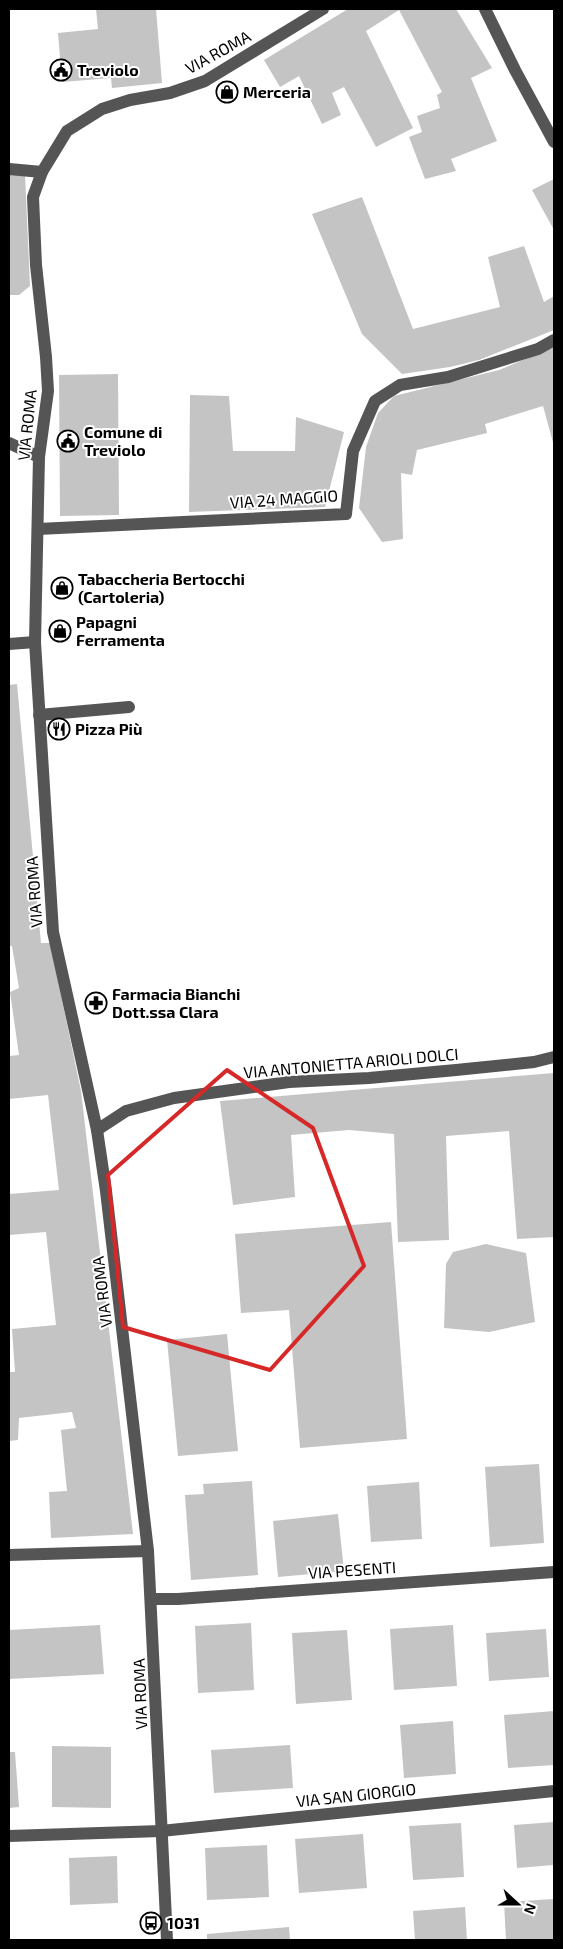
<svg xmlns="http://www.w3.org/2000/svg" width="563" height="1949" font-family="'Exo 2',sans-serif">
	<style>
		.building { fill: #c4c4c4 }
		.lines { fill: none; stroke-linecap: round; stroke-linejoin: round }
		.minor { stroke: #555; stroke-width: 12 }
		.marked { fill: none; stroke: #d62828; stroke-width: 4; stroke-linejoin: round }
		.labels { text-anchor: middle; stroke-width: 4; stroke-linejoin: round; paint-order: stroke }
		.street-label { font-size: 16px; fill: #000; stroke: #fff }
		.poi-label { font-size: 16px; font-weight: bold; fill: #000; stroke: #fff; text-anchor: start }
	</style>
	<rect width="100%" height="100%" fill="#fff"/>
	<g class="building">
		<path d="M96 9H156L162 83 112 88 111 78 62 82 58 33 98 29Z"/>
		<path d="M348 9H456L492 68 471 78 497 141 451 159 456 171 425 179 409 137 422 132 417 116 440 108 437 95 442 92 399 10 366 31 413 128 376 147 344 87 332 93 341 115 322 124 299 76 280 87 264 60Z"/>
		<path d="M9 174H25L30 286 19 295H9Z"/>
		<path d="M554 179V230L532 190Z"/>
		<path d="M362 197 413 329 500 307 488 257 524 246 544 302 554 296V330L479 360 450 367 402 374 362 334 312 214Z"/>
		<path d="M554 347V446L543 406 485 424 487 433 417 450 412 475 401 473 403 539 382 542 359 508 366 447 378 413 394 396 499 370Z"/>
		<path d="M118 374 119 515 60 516 59 375Z"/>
		<path d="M190 395 229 396 233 451H295L296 417 344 432 325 507 189 512Z"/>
		<path d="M17 684 41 943H50L81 1091 133 1534 51 1538 49 1492 67 1491 61 1430 76 1428 72 1412 19 1418 18 1440 9 1441V1372H15L12 1329 56 1325 46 1232 9 1235V1194L59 1190 48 1095 9 1099V1056L19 1055 10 992 19 988 12 946H9V685Z"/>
		<path d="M554 1073V1237L517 1239 509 1131 446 1136 449 1240 398 1242 394 1134 349 1130 291 1135 295 1197 233 1205 220 1101Z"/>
		<path d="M391 1222 407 1439 300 1448 289 1310 241 1313 235 1234Z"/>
		<path d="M486 1244 526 1253 535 1322 489 1332 444 1328 446 1264 453 1252Z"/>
		<path d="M227 1334 238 1451 178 1456 167 1340Z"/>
		<path d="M539 1464 544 1543 490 1547 485 1467Z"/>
		<path d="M252 1481 258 1575 191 1580 185 1495 204 1494 203 1484Z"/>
		<path d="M419 1482 422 1539 371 1542 367 1486Z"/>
		<path d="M338 1514 344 1571 278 1577 273 1521Z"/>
		<path d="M251 1623 254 1690 198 1693 195 1626Z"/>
		<path d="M100 1625 104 1674 9 1679V1630Z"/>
		<path d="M453 1625 457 1686 394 1690 390 1629Z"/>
		<path d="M546 1629 549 1677 489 1681 486 1633Z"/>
		<path d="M347 1630 352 1700 296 1704 292 1633Z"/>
		<path d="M554 1711V1765L508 1768 504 1715Z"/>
		<path d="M453 1721 456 1774 404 1778 400 1725Z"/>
		<path d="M290 1745 293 1788 214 1793 211 1750Z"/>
		<path d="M52 1746 111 1747V1808L52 1807Z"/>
		<path d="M9 1752H15L19 1807 9 1808Z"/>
		<path d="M554 1822V1865L517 1868 514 1825Z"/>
		<path d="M461 1823 464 1877 413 1880 409 1826Z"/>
		<path d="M363 1834 367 1888 299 1893 295 1839Z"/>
		<path d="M267 1845 269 1897 207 1900 205 1848Z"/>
		<path d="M117 1856 118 1903 70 1905 69 1858Z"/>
		<path d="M554 1899V1940H506L504 1902Z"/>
		<path d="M465 1907 467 1940H415L413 1911Z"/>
		<path d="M289 1927 290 1940H207V1934Z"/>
	</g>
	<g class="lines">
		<g class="minor">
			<path d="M485 9 515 70 554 142"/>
			<path d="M9 169 42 172"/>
			<path d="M9 443 39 457"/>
			<path d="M38 529 346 514 353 451 375 401 400 385 448 377 538 349 554 340"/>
			<path d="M9 644 35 642"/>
			<path d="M39 715 129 707"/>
			<path d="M97 1130 126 1111 174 1098 289 1082 369 1078 456 1070 534 1062 554 1057"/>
			<path d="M9 1555 148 1551"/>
			<path d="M151 1599H178L554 1572"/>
			<path d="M9 1836 161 1831 554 1791"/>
			<path d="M167 1940 148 1551 106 1191 97 1130 53 932 35 642 39 457 48 391 46 357 36 265 33 197 42 172 67 131 102 109 130 100 170 93 205 81 323 9"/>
		</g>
	</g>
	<path class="marked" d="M227 1070 313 1128 364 1266 270 1370 123 1327 108 1175Z"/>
	<defs>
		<g id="civic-ring" transform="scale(1.125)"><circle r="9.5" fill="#fff" stroke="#000" stroke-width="1.5"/><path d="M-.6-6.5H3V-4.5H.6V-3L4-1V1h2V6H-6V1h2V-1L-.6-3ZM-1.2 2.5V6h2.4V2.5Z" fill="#000"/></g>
		<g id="shop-ring" transform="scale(1.125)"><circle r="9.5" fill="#fff" stroke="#000" stroke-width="1.5"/><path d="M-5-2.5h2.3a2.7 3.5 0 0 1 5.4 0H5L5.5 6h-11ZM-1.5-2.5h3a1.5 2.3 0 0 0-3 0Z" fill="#000"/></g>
		<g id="restaurant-ring" transform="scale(1.125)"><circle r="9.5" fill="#fff" stroke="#000" stroke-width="1.5"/><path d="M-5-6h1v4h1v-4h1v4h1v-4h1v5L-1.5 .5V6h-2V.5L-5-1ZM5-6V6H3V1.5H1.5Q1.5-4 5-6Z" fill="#000"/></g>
		<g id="pharmacy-ring" transform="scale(1.125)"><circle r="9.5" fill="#fff" stroke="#000" stroke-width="1.5"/><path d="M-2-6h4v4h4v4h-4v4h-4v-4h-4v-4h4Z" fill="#000"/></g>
		<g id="bus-ring" transform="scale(1.125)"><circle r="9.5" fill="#fff" stroke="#000" stroke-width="1.5"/><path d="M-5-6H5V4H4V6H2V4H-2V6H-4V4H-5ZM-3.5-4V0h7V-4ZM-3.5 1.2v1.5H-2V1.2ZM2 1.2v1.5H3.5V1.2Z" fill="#000"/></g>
	</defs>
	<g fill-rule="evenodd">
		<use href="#civic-ring" x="61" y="70"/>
		<use href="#shop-ring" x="227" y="92"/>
		<use href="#civic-ring" x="68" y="441"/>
		<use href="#shop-ring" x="62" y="588"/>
		<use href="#shop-ring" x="60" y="631"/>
		<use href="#restaurant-ring" x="59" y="729"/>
		<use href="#pharmacy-ring" x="96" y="1003"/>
		<use href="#bus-ring" x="151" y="1923"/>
	</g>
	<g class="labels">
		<g class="street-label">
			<text transform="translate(218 52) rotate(-29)" y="6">VIA ROMA</text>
			<text transform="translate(27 425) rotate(-84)" y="6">VIA ROMA</text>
			<text transform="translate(284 499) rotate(-4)" y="6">VIA 24 MAGGIO</text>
			<text transform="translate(34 892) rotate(-94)" y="6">VIA ROMA</text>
			<text transform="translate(351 1063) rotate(-5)" y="6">VIA ANTONIETTA ARIOLI DOLCI</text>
			<text transform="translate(102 1292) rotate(-97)" y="6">VIA ROMA</text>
			<text transform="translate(352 1570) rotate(-4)" y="6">VIA PESENTI</text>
			<text transform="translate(140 1694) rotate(-92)" y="6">VIA ROMA</text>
			<text transform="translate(356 1795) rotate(-6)" y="6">VIA SAN GIORGIO</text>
		</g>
		<g class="poi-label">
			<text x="77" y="76">Treviolo</text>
			<text x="243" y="98">Merceria</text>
			<text x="84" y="438">Comune di<tspan x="84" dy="18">Treviolo</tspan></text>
			<text x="78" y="585">Tabaccheria Bertocchi<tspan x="78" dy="18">(Cartoleria)</tspan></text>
			<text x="76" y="628">Papagni<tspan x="76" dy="18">Ferramenta</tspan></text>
			<text x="75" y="735">Pizza Più</text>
			<text x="112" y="1000">Farmacia Bianchi<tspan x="112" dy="18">Dott.ssa Clara</tspan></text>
			<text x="167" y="1929">1031</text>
		</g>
	</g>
	<rect width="563" height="1949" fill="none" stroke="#000000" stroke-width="20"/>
	<g transform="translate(518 1904) rotate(111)" stroke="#ffffff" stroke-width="4" paint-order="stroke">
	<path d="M0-4L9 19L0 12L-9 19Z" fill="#000000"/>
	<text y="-8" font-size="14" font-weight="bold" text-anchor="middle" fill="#000000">N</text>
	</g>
</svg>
